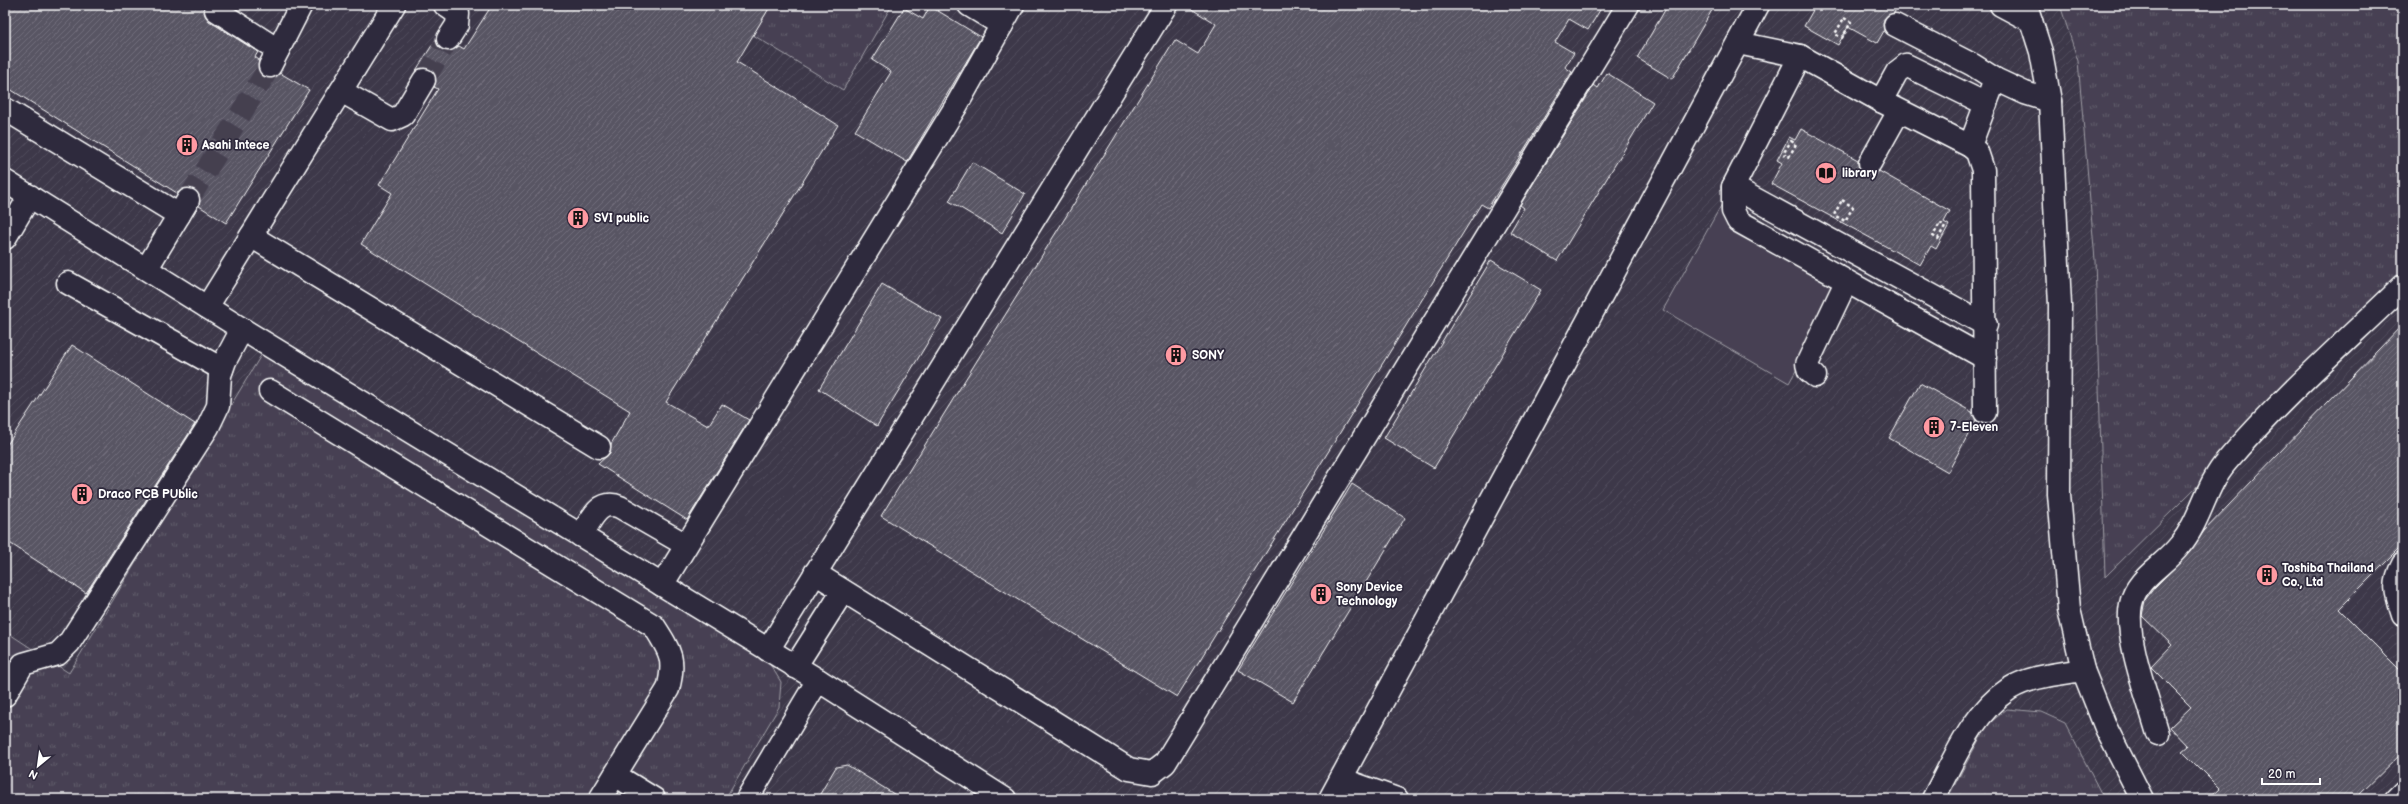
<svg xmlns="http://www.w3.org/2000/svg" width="2408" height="804" font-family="'Balsamiq Sans',sans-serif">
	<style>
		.industrial { fill: url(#industrial-furrows) }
		.grass { fill: url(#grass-tufts); stroke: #a2a0a8 }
		.pitch { fill: #464152; stroke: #a2a0a8 }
		.building { fill: url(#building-hatch); stroke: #fff }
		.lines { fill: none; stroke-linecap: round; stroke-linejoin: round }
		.minor-tunnel { stroke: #443f50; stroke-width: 22; stroke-dasharray: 22 11; stroke-linecap: butt }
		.minor-casing { stroke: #fff; stroke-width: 25 }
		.path { stroke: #fff; stroke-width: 2.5; stroke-dasharray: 3 3; stroke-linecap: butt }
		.minor { stroke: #2f2a3d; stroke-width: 22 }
		.labels { text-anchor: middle; stroke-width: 3.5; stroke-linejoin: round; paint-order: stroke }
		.poi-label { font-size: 12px; font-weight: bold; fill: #fff; stroke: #2f2a3d; text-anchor: start }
	</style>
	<defs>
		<pattern id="industrial-furrows" width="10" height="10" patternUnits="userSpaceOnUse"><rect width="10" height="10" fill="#3c3749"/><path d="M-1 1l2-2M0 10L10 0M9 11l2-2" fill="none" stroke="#504b5b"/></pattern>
		<pattern id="grass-tufts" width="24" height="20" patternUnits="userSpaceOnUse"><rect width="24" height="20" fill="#464152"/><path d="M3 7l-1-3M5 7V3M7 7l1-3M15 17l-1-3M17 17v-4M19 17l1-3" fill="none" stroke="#625e6c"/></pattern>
		<pattern id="building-hatch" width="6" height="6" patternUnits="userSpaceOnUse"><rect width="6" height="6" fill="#595564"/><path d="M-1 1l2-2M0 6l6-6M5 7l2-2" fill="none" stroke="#726e7b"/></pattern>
	</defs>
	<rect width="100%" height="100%" fill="#2f2a3d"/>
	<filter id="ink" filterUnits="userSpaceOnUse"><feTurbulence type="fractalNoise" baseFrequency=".025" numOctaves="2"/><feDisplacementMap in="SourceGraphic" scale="8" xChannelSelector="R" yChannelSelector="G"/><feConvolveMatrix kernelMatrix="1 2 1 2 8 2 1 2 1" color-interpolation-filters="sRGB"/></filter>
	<g filter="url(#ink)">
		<path class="industrial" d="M5 5H2060L2078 61 2095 260 2105 576 2403 267V799H5Z"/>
		<g class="grass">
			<path d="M771 5H892L843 90 753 35Z"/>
			<path d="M2060 5H2403V283L2105 577 2095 260 2078 61Z"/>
			<path d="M263 352 768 661 781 682 779 707 725 799H5V631L69 673Z"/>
			<path d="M2007 709 2041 712 2065 723 2104 799H1947L1987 725Z"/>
		</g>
		<path class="pitch" d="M1723 202 1850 274 1789 383 1663 310Z"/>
		<g class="building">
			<path d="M5 5H205V15L209 21 258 52 255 57 259 60 258 67 264 77 271 78 280 73 309 90 226 223 199 206 200 200 195 190 188 188 177 193 5 86Z"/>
			<path d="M492 5H771L737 62 838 125 666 402 708 426 722 404 749 420 687 520 598 464 610 453 611 444 630 411 361 244 392 193 379 185 438 89 434 87 436 80 431 70 424 68 415 72 436 39 442 50H453L459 46 464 49Z"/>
			<path d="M1185 5H1603L1588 30 1569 19 1555 42 1574 53 1565 67 1572 72 1488 208 1481 204 1177 697 881 516 1175 40 1198 54 1216 24Z"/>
			<path d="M1668 5H1715L1672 79 1637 58Z"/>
			<path d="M1816 5H1898L1894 13 1884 19V31L1877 43 1848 27 1838 45 1804 26Z"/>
			<path d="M930 6 981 37 907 162 855 131 891 72 872 60 904 8 923 19Z"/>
			<path d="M1607 73 1653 102 1557 261 1510 232 1524 208 1520 205 1594 85 1598 88Z"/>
			<path d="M1801 129 1858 160 1859 169 1864 174 1871 175 1879 171 1950 211 1944 222 1949 225 1936 249 1931 246 1920 265 1771 184 1782 163 1777 160 1789 137 1795 140Z"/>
			<path d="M972 162 1025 194 1002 233 949 201Z"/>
			<path d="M1491 260 1541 290 1434 468 1384 438Z"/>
			<path d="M882 284 942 319 877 426 819 389Z"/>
			<path d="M2403 324V545L2339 609 2403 673V752L2355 799H2209L2220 789 2182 751 2188 746 2170 727 2191 707 2151 667 2172 645 2142 616 2145 600 2154 588 2189 553 2204 531Z"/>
			<path d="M72 345 195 424 86 593 5 540V448Z"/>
			<path d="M1920 383 1972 412 1976 420 1948 472 1889 438Z"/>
			<path d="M1352 484 1405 518 1293 702 1238 670Z"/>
			<path d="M847 765 902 799H817L836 767Z"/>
		</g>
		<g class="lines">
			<g class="minor-tunnel">
				<path d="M424 80 448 39"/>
				<path d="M188 200 270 66"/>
			</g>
			<g class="minor-casing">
				<g id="minor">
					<path d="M445 5 458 14 457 25 448 39"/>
					<path d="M969 5 1002 25"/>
					<path d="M2001 5 2031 21"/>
					<path d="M2026 5 2041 52 2050 101 2060 305 2059 494 2069 609 2083 670 2106 728 2142 799"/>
					<path d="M216 10 278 50"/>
					<path d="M1895 25 1973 65 1995 79 1970 146"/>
					<path d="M1738 43 1800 56 1881 101 1970 146 1977 152 1983 170 1985 412"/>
					<path d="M1800 56 1733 187V211L1738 221 1985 358"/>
					<path d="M270 66 301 5"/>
					<path d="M1995 79 2025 93 2050 101"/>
					<path d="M341 91 392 120 403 115 424 80"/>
					<path d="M1881 101 1897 72 1906 65 1986 104"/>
					<path d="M5 109 179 215"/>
					<path d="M1870 163 1899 111"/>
					<path d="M5 181 242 329 818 680 1005 799"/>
					<path d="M1733 187 1986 325"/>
					<path d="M251 236 599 447"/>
					<path d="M5 238 30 196"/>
					<path d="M147 268 188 200"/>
					<path d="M68 283 222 369"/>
					<path d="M207 307 394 5"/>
					<path d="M1815 376 1809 371 1807 364 1846 282"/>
					<path d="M270 391 654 626C670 651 676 659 668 689L600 799"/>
					<path d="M581 536C591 520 599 498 620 507L686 545"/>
					<path d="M2403 564C2392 584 2396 594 2403 615"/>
					<path d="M815 573 1129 769 1152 773 1165 763 1628 5"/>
					<path d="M662 585 955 108 1013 5"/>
					<path d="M768 650 1166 5"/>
					<path d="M795 667 843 591"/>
					<path d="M5 695 23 664 58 654 69 643 208 427 218 406 220 375 225 361 242 329"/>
					<path d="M2158 734C2149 701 2124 637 2131 604 2136 578 2164 566 2180 545 2201 520 2205 486 2227 461 2281 398 2344 343 2403 286"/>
					<path d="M615 775 654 799"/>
					<path d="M1341 779 1397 799"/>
					<path d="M747 799 818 680"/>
					<path d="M1330 799 1758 5"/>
					<path d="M1933 799C1953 762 1972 713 2009 689 2030 676 2059 674 2083 670"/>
					<path d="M2396 799 2403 792"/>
				</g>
			</g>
			<g class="path">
				<path d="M1844 18 1851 22 1842 38 1835 34Z"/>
				<path d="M1791 141 1796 144 1789 157 1783 154Z"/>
				<path d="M1842 200 1853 207 1845 221 1834 215Z"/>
				<path d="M1940 223 1945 226 1938 239 1933 236Z"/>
			</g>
			<use href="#minor" class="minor"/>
		</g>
	</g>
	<defs>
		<g id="building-disc" transform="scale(1.15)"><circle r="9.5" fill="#ff9aa2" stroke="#2f2a3d"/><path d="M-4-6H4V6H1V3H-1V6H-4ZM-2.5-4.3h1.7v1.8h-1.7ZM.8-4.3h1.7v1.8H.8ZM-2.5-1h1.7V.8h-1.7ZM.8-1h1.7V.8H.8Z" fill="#111"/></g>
		<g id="library-disc" transform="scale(1.15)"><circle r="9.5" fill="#ff9aa2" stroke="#2f2a3d"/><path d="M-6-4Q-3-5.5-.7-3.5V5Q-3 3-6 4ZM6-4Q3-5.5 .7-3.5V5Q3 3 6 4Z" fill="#111"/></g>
	</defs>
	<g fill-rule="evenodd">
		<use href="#building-disc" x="187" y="145"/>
		<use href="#library-disc" x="1826" y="173"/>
		<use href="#building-disc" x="578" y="218"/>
		<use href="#building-disc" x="1176" y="355"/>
		<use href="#building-disc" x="1934" y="427"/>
		<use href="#building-disc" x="82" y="494"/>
		<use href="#building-disc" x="2267" y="575"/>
		<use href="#building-disc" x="1321" y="594"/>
	</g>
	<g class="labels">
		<g class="poi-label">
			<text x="202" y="149">Asahi Intece</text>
			<text x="1842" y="177">library</text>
			<text x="594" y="222">SVI public</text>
			<text x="1192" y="359">SONY</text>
			<text x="1950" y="431">7-Eleven</text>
			<text x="98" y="498">Draco PCB PUblic</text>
			<text x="2282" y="572">Toshiba Thailand<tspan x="2282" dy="14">Co., Ltd</tspan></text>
			<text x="1336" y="591">Sony Device<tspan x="1336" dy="14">Technology</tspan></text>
		</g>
	</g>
	<rect width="2408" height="804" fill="none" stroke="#2f2a3d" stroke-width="20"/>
	<rect x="10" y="10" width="2388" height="784" fill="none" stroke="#fff" stroke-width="1.5" filter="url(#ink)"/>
	<g transform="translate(38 766) rotate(209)" stroke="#2f2a3d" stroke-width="3" paint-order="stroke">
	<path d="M0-3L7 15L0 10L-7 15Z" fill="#ffffff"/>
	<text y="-6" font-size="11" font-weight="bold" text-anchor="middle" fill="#ffffff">N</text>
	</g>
	<path d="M2262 778v6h58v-6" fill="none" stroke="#ffffff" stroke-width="2"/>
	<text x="2268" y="778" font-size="12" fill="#ffffff" stroke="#2f2a3d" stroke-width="3" paint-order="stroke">20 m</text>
</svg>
